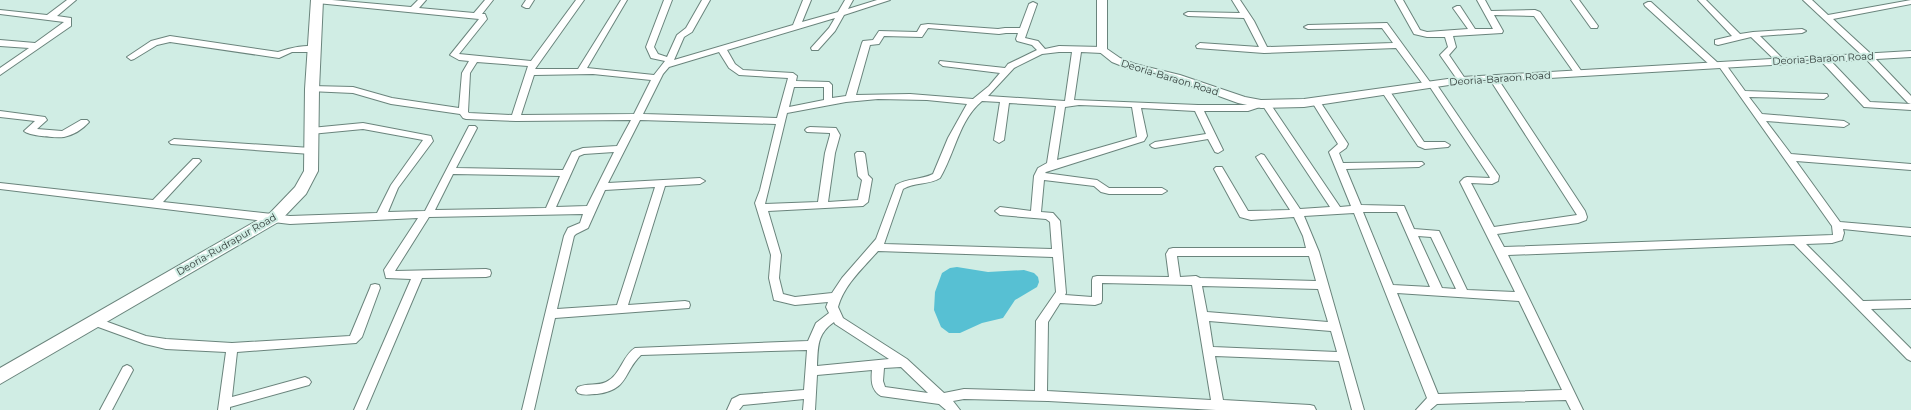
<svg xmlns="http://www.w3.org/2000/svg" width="1911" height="410" font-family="Montserrat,sans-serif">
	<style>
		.water { fill: #57c0d3 }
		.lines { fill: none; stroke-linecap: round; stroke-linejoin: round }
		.minor-casing { stroke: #6a847c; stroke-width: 2 }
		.tertiary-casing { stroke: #6a847c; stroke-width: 2 }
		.secondary-casing { stroke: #6a847c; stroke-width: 2 }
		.minor { fill: #fff; fill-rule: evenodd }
		.tertiary { fill: #fff; fill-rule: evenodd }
		.secondary { fill: #fff; fill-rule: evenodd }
		.labels { text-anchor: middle; stroke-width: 4; stroke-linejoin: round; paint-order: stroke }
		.street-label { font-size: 10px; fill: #323d3a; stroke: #d0ede4 }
	</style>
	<rect width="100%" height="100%" fill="#d0ede4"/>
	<path class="water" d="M957 267 988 272 1024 270 1034 273 1038 277 1039 282 1037 287 1015 300 1003 318 982 323 960 333H949L941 327 934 310 935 292 942 273 950 268Z"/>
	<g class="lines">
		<g class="minor-casing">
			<g id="minor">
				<path d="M67 0H76L57 16 71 18V26L0 75V68L29 48 0 46V40L35 43 64 22 0 14V10L47 15Z"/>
				<path d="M314 0H332L411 7 418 0H426L419 8 474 13 485 0H493L482 14H485L487 19 459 54 531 61 576 0H584L535 69H578L621 0H627L587 68 654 75 665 61 651 58 646 47 664 0H672L654 47 658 54 667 57 677 35 686 28 702 0H710L692 32 684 37 674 60 793 25 803 0H811L802 22 838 12 845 0H853L848 9 877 0H890L844 15 835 31 818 50H812L811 48 829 28 835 18 727 50 735 64 743 70 793 73 797 76 796 81 829 82 832 85V98L846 96 862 43 863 41 873 40 879 31 917 32 921 25 928 24 998 29 1005 28H1020L1029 4 1033 2 1037 4 1025 38 1038 41 1045 49 1059 46 1102 47 1106 50 1102 53 1081 52 1074 100 1198 105H1248L1261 101 1269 102 1340 207 1351 206 1329 152 1338 144 1312 102 1313 100H1319L1348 144 1346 148 1339 153 1343 163 1422 162 1424 164 1419 167 1346 169 1361 205 1404 206 1414 229 1439 231 1467 290 1515 292 1460 182 1464 178 1467 177 1490 178 1489 176 1430 87H1425L1396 48 1264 53 1197 48 1196 46 1200 43 1259 47 1244 18 1188 16 1184 14 1188 12 1240 13 1232 0H1240L1254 21 1267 47 1393 43 1382 28 1308 29 1304 27 1308 25 1387 23 1430 82H1435L1499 176 1498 181 1492 184 1471 183 1494 227 1577 215 1489 78 1490 76H1496L1585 211 1587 217 1586 220 1578 223 1497 234 1504 247 1833 235 1832 226 1718 65 1711 66 1645 6 1644 4 1648 2H1651L1718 63 1724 62 1745 91 1827 94 1828 96 1824 99 1749 97 1762 114 1844 121 1849 124 1844 127 1766 121 1791 154 1911 164V170L1796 161 1840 222 1911 228V236L1843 229 1844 233 1842 240 1832 243 1806 244 1863 301 1911 300V308L1871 309 1911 349V361L1907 359 1794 244 1508 255 1583 410H1571L1566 400 1437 404 1430 410H1416L1427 398 1354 213 1304 216 1319 252 1364 410H1352L1339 361 1215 356 1223 400 1310 405 1314 406 1316 410H1216L1048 401 964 399 953 401 960 410H946L939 404 881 396C871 390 871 380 872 370L817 375 815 410H803L804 399 743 405 739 410H727L732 399 740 395 804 390 807 350 641 355C623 372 629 390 597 394 591 394 584 396 578 393L576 390 578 387C587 383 598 386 606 382 621 375 622 356 635 348L808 341 816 323 829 313 826 307 828 302 795 305 774 300 769 278 771 255 755 203 760 190 776 124 640 120 608 183 700 178 705 181 700 184 665 186 628 305 685 301 689 302 690 305 689 308 555 318 534 410H522L564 236 568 228 580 223 583 214 429 217 395 271 486 269 490 270 491 273 490 276 486 277 422 278 366 410H354L411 279 386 278 384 270 418 218 290 224 0 189V183L153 200 193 159H199L201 161 199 163 163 202 290 216 377 213 391 185 423 140 363 129 311 134 306 131 311 128 363 123 431 136 433 141 398 188 388 212 425 211 469 126H475L477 128 456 168 563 170 572 152 583 148 617 146 631 120 516 121 466 119 463 118 460 114 391 104 353 93 309 91 308 89 312 86 353 87 392 98 459 108 462 73 469 61 459 60 450 55 479 19 317 3H314ZM928 28 999 34 1006 33H1018L1016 39 1017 41 1032 45 1037 50 1008 64 1005 68 940 61 939 63 943 66 1000 73 989 86 973 99 910 94 856 95 870 45 879 44 884 36 922 37ZM719 52 729 68 739 75 788 78 777 118 643 114 663 74 669 67ZM1059 52H1072L1065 101 988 96 1014 68 1042 54ZM477 62 528 66 512 115 469 113 468 112 470 73ZM593 74 651 80 634 114 521 115 534 75ZM794 87H824V100L789 107ZM878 99 927 100 967 104 948 138 933 174C921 180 907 178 896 185L876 239 842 278 832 293 795 297 783 294 779 278 781 255 768 211 863 206 868 202 872 179 868 175 865 154 863 152H857L855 154 858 176 862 180 858 200 828 202 835 153 840 135 836 128 810 127 807 128 805 130 807 132 830 133V135L825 153 818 202 765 204 787 113 846 102ZM982 101 1000 102 994 140 999 143 1004 140 1009 103 1056 106 1047 163 1038 168 1034 176 1031 211 1000 207 995 211 1000 215 1046 219 1050 222 1052 249 884 244 903 189C915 182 929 185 940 178 955 153 959 120 982 101ZM1079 105 1132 107 1137 137 1057 160 1065 107ZM1263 106 1330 207 1300 209 1264 155 1261 154 1256 157 1290 210 1248 211 1222 167H1216L1214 169 1240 217 1251 220 1294 217 1303 236 1306 248H1173L1169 249 1166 254 1169 277 1097 276 1093 277 1092 280V297L1065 295 1066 293 1060 221 1053 213 1041 212 1044 180 1094 186 1101 192 1109 194H1162L1167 191 1162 188H1109L1097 180 1045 173 1046 172 1144 141 1147 136 1141 108 1195 111 1206 134 1155 142 1150 145 1152 147 1155 148 1208 139 1215 152 1218 153 1223 150 1204 111H1248ZM614 152 587 206 556 207 579 156 584 154ZM453 174 560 176 546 208 435 210ZM655 187 617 305 557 309 574 236 576 234 588 228 605 190ZM1363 212H1397L1430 287 1393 285ZM1418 236 1431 237 1456 289 1442 288ZM878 251 1053 257 1056 292 1036 321 1035 391 964 389 944 393 907 359 843 318 838 307C844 285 863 268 878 251ZM1177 256H1309L1316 281 1200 278 1196 276 1180 277ZM1102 283 1192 285 1211 400 1047 391 1048 322 1060 303 1095 305 1101 303 1102 300ZM1202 286 1318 289 1328 322 1207 312ZM1397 293 1519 301 1562 390 1438 394ZM1209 321 1331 331 1337 352 1213 347ZM834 322 835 324 889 359 817 366C818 346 817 334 834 322ZM901 367 928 393 885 387 883 381 884 368Z"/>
				<path d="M526 0H534L529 8H526L522 6Z"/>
				<path d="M1395 0H1403L1420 30 1427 32 1468 29 1453 8 1457 6H1460L1475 29H1493L1477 0H1485L1491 11 1535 10 1540 12 1582 72 1578 75 1575 74 1534 16 1494 15 1503 31 1502 33 1453 36 1456 47 1449 55 1466 80 1465 82H1459L1440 55 1448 47 1445 37H1427L1414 34Z"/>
				<path d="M1571 0H1579L1598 26 1597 28H1591Z"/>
				<path d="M1698 0H1706L1740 34 1753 32 1802 29 1806 31 1802 33 1760 36 1785 61 1784 63H1778L1751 37 1718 45 1715 44V40L1732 36Z"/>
				<path d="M1803 0H1812L1828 15 1911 0V4L1833 19 1871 54 1911 96V104L1908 103 1865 58Z"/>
				<path d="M170 36 278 52C287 49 311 42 318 49L314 52H292L279 58 170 42 157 45 134 59 131 60 127 57 151 41Z"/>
				<path d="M1824 56 1827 57 1870 102 1911 104V110L1864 107 1821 61 1820 59 1821 57Z"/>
				<path d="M1386 89 1389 90 1424 142H1445L1450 145 1448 147 1425 149 1418 146 1382 92Z"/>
				<path d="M0 111 45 117 47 120 37 129 62 131 81 120H87L89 122C83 129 73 135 64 137 57 138 29 136 24 131L35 121 0 117Z"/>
				<path d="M174 139 311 148 316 151 311 154 171 144 169 142Z"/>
				<path d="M375 284 379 285 380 288 362 337 356 343 237 352 232 397 305 377 309 379 311 382 309 385 230 407V410H218L226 352 166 349 145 344 90 324 88 321 90 318 94 317 146 336 166 339 232 343 350 336 370 288 371 285Z"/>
				<path d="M127 365 131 367 133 370 112 410H100L123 367Z"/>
			</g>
		</g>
		<g class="tertiary-casing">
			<path id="tertiary" d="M1097 0H1107V49L1120 58 1135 64 1180 75 1245 97 1261 100 1304 99 1462 77 1911 51V57L1462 83 1304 107 1261 108 1238 103 1172 79 1127 68 1112 62 1097 50Z"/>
		</g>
		<g class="secondary-casing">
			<path id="secondary" d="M311 0H323L319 89 318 171 306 194 280 221 0 384V368L270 213 295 187 304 171 305 89Z"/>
		</g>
		<use href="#minor" class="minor"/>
		<use href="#tertiary" class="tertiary"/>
		<use href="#secondary" class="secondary"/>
	</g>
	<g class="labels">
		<g class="street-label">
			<text transform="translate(1823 58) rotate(-3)" y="4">Deoria-Baraon Road</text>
			<text transform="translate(1170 77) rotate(17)" y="4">Deoria-Baraon Road</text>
			<text transform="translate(1500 78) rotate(-4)" y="4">Deoria-Baraon Road</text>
			<text transform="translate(226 244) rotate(-30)" y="4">Deoria-Rudrapur Road</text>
		</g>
	</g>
</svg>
